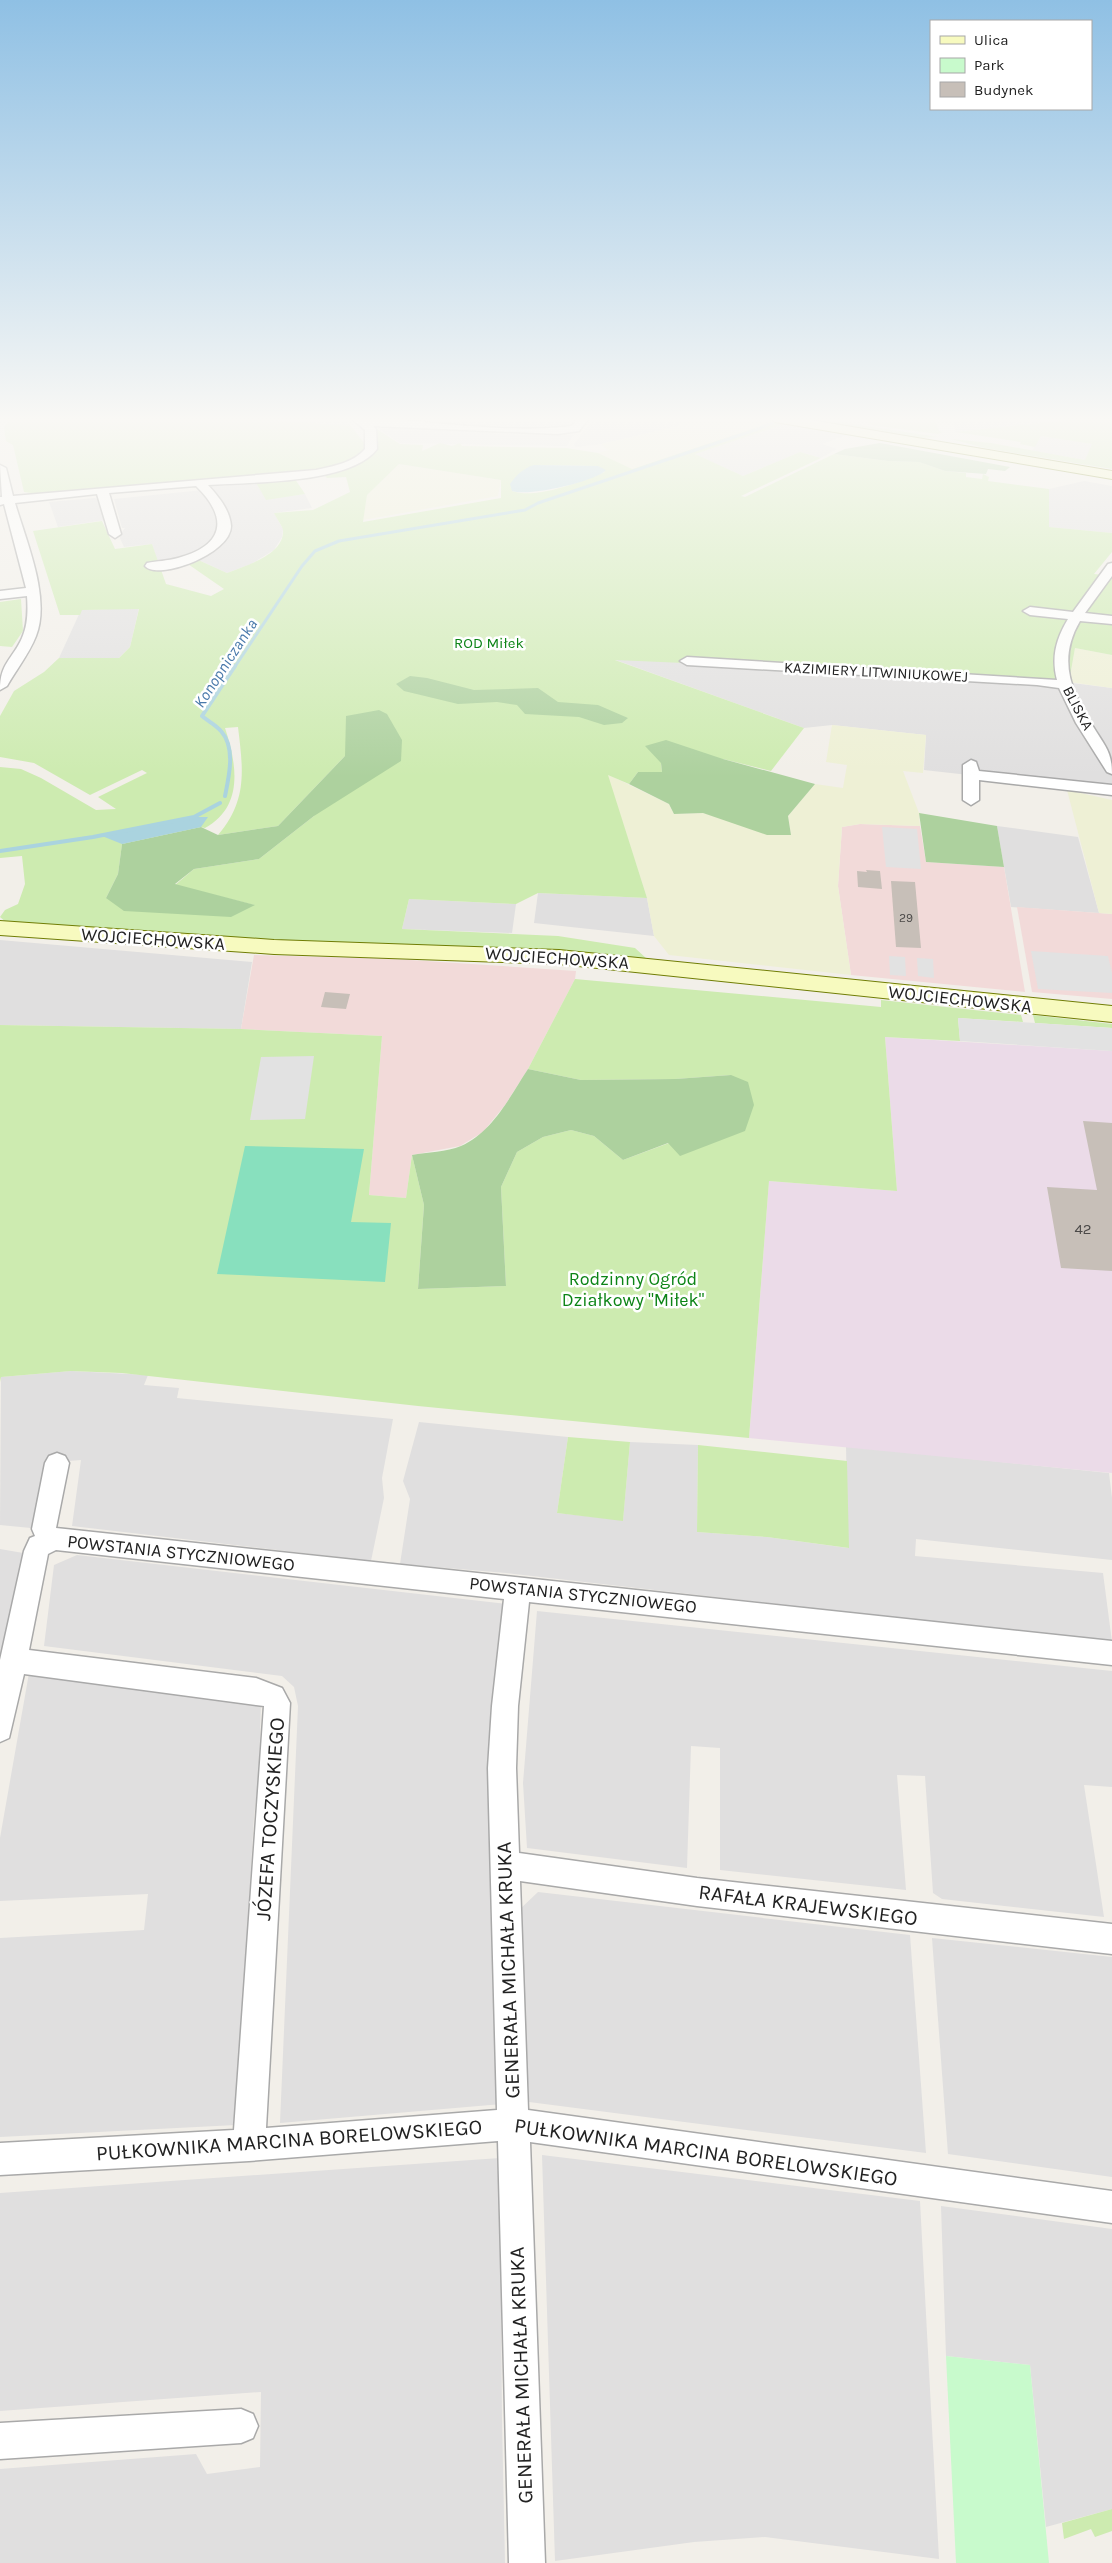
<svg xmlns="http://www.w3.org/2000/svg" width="1112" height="2563" font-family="Karla,sans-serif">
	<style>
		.residential { fill: #e0dfdf }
		.commercial { fill: #f2dad9 }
		.industrial { fill: #ebdbe8 }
		.farmland { fill: #eef0d5 }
		.grass { fill: #cdebb0; fill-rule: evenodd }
		.forest { fill: #add19e }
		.park { fill: #c8facc }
		.pitch { fill: #88e0be }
		.parking { fill: #e2e2e2 }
		.water { fill: #aad3df }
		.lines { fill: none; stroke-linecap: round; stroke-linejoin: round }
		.stream-far1 { stroke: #aad3df; stroke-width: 3 }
		.stream { stroke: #aad3df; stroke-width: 4 }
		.building { fill: #c7bfb8 }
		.street-casing { stroke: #a9a9a9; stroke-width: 3 }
		.secondary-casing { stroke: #707d05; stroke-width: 2 }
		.street { fill: #fff; fill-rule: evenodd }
		.secondary { fill: #f7fabf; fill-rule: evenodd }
		.labels { text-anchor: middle; stroke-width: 5; stroke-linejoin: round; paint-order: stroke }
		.far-number-label { font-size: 12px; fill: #4b4948 }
		.far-park-label { font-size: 15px; fill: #0c8416; stroke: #fff }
		.far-street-label { font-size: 15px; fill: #222; stroke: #fff }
		.number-label { font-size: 15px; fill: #4b4948 }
		.far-water-label { font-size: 16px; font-style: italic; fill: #4a7aab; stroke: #fff }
		.street-label { font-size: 18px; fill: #222; stroke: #fff }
		.park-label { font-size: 18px; fill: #0c8416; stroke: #fff }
		.near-street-label { font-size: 21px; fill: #222; stroke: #fff }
	</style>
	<rect width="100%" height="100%" fill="#f2efe9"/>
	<g class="residential">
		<path d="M245 418H343L351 426 314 424Z"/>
		<path d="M372 418H578L571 426 535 428Z"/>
		<path d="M594 418H685L679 426 601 444 576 447 574 444Z"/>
		<path d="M950 418H1086L956 432Z"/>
		<path d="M784 424 847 435 822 444 837 449 821 458 800 452 743 476 694 454Z"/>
		<path d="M378 425 501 434 573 435 567 446 400 443 376 427Z"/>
		<path d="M1041 436 1093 444 1085 460 1032 451Z"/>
		<path d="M255 481 266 499 305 494 312 508 274 513 283 529 282 537 274 550 251 564 227 573 194 558 226 539 231 530 221 500 210 484Z"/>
		<path d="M1084 481 1112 486V533L1049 527V489Z"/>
		<path d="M203 490 214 510 217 522 218 535 213 542 196 552 176 560 158 563 152 544 124 547 119 536 125 528H122L114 499Z"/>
		<path d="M95 498 100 500 106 520 58 527 49 502Z"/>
		<path d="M139 608 130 647 119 658H59L81 610Z"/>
		<path d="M613 659 1033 678 1112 688V791L924 770 926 735 832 725 804 728Z"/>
		<path d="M997 826 1078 837 1099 913 1011 907Z"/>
		<path d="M538 893 647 898 654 936 534 923Z"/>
		<path d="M409 899 516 904 512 933 402 929Z"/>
		<path d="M0 940 252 962 241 1029 0 1025Z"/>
		<path d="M71 1371 148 1375 144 1385 179 1388 177 1398 393 1419 382 1478 384 1498 371 1561 72 1526 81 1460 55 1462 41 1529 0 1525 1 1377Z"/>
		<path d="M419 1422 568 1437 557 1513 623 1520 630 1442 698 1445 697 1532 767 1537 848 1548 846 1446 1109 1473 1112 1498V1560L916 1539 915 1556 1103 1573 1112 1642 506 1573 400 1564 410 1499 403 1481Z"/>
		<path d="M0 1549 29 1554 0 1689Z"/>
		<path d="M77 1555 507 1604 502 2104 280 2123 298 1706 294 1687 282 1676 44 1646 54 1565Z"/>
		<path d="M537 1611 1112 1671V1787L1084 1785 1104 1917 942 1899 933 1893 925 1776 897 1775 906 1890 720 1870V1748L691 1746 687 1868 527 1848 523 1783Z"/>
		<path d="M29 1673 261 1701 259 1774 254 1817 236 2125 0 2137V1938L144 1930 148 1894 0 1901V1838Z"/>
		<path d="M538 1892 910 1935 926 2153 529 2102 519 1910Z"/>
		<path d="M932 1938 1112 1957V2177L948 2154Z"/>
		<path d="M542 2155 920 2201 939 2559 765 2537 694 2542 555 2561Z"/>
		<path d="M500 2158 502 2420 505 2563H0V2469L196 2454 207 2474 260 2467 261 2392 0 2411V2193Z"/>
		<path d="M941 2206 1112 2229V2509L1046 2527 1030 2365 946 2356Z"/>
	</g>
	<g class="commercial">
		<path d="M860 824 920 826 926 862 1004 867 1025 992 851 975 838 886 842 827Z"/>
		<path d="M1017 907 1112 914V999L1032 992Z"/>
		<path d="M254 955 395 959 576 971 575 979 528 1069 505 1105 483 1132 460 1146 412 1155 406 1198 369 1195 382 1036 241 1029Z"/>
	</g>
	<path class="industrial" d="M885 1037 1112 1051V1473L749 1438 769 1181 897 1191Z"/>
	<g class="farmland">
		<path d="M685 418H751L772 422 631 469 598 453 608 450 601 444 679 426Z"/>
		<path d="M399 464 501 480 498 496 363 520 367 495Z"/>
		<path d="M1075 648 1112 655V688L1069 682Z"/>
		<path d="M832 725 926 735 923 773 903 771 919 813 920 826 860 824 842 827 838 886 851 975 669 955 654 936 647 898 607 774 669 804 674 814 703 813 791 835 788 816 815 784 843 788 847 765 826 762Z"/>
		<path d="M1067 790 1112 800V914L1099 913Z"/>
	</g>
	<g class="grass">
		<path d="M9 418H245L351 426 365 444 366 451 335 468 300 473 38 494 24 492 13 445 6 441 4 428Z"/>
		<path d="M795 418H815L938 437 921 438Z"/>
		<path d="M857 418H935L939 431 943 432 938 434 870 425 867 420Z"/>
		<path d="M1086 418H1112V469L985 448 951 439 991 443 1085 460 1092 444 1041 436 1035 447 1020 444 1021 442 956 432Z"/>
		<path d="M772 422 784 424 695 454 743 476 800 452 821 458 741 496 745 497 834 454 888 461 919 462 945 471 966 473V477L982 479 983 474 989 477 988 481 1049 489V527L1112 533V552L1094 574 1112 576V655L1075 648 1069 682 1033 678 615 660 804 728 771 771 723 759 661 763 662 772H638L629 784 608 775 647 898 538 893 516 904 409 899 402 929 558 936 635 948 647 959 545 950 279 941 7 923 0 917 5 910 18 904 25 884 22 856 0 858V767L21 769 41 778 96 810 116 809 98 797 147 773 142 770 90 795 34 763 0 757V716L14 691 44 672 59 658H119L130 647 139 609 82 610 80 615H60L33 531 102 521 115 549 152 544 166 584 211 596 224 589 185 562 194 558 227 573C244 566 285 555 283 530 282 525 276 518 274 513L313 510 350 492 346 477 327 478 323 474 352 467 375 452V428L400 444 423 445 422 451 440 443 452 446 460 443 462 446 566 448 598 453 632 469ZM399 464 501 480V498L363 522 367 495ZM534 465 598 466 605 472C582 481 536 500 512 491ZM238 727C243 769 248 800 218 835L278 826 345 756 314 816 259 859 194 869 175 885 254 905 106 898 118 874 122 844 201 827 205 828C244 807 237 764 225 728Z"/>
		<path d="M295 479 305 494 266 500 255 481Z"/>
		<path d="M21 599 23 631 12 647 0 646V602Z"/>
		<path d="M575 979 881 1007V1000L1021 1015 1023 1022 958 1018 960 1041 885 1037 897 1191 769 1181 749 1438 418 1406 122 1373 71 1371 1 1377 0 1382V1025L241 1029 382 1036 369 1195 406 1198 412 1155 424 1205 418 1289 506 1286 501 1187 517 1152 543 1137 571 1130 594 1136 623 1160 669 1143 731 1075 675 1079 581 1080 528 1069Z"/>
		<path d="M1033 1015 1112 1024V1028L1035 1023Z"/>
		<path d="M568 1437 630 1442 623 1521 557 1513Z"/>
		<path d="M698 1445 847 1461 849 1548 767 1537 697 1532Z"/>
		<path d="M1112 2509V2531L1095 2537 1091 2529 1064 2539 1062 2523Z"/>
	</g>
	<g class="forest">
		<path d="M880 443 1010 467 1005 471 988 469 986 474 945 471 919 462 888 461 834 454 845 449Z"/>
		<path d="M410 676 427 678 474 690 538 688 558 702 598 705 628 718 622 723 604 725 579 717 525 714 517 705 497 702 458 704 404 691 396 684Z"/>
		<path d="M379 710 387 714 402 740 401 761 314 816 259 859 194 869 175 884 255 905 231 917 124 911 106 898 118 874 122 844 201 827 218 835 278 826 345 756 346 716Z"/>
		<path d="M666 740 723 759 815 784 788 816 791 835H767L703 813 674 814 669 804 629 784 638 772H662L661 763 645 746Z"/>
		<path d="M919 813 997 826 1004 867 926 862Z"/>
		<path d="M528 1069 581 1080 675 1079 731 1075 748 1082 754 1105 745 1131 680 1156 668 1143 623 1160 594 1136 571 1130 543 1137 517 1152 501 1187 506 1286 418 1289 424 1205 412 1155C427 1152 447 1152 461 1146 493 1132 510 1096 528 1069Z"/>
	</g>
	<path class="park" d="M946 2356 1030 2365 1049 2563H956Z"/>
	<path class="pitch" d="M245 1146 364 1149 351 1222 391 1223 385 1282 217 1274Z"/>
	<g class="parking">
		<path d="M882 827 917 829 921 869 886 867Z"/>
		<path d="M1031 951 1108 956 1112 973V993L1038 989Z"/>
		<path d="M889 956 905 957 906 976 890 975Z"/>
		<path d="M917 958 933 959 934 978 918 976Z"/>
		<path d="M958 1018 1112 1028V1051L960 1041Z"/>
		<path d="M314 1056 305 1119 250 1120 261 1057Z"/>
	</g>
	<g class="water">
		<path d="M534 465 598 466 606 470C597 481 528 497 512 491L510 484C516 475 524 468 534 465Z"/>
		<path d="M194 817H208L201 827 122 844 102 836Z"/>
	</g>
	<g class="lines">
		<path class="stream-far1" d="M234 668 302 566 315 551 339 541 525 510 538 503 758 429 774 422 777 418"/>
		<g class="stream">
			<path d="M225 796C229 776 236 748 221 731 216 725 208 721 202 716L235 666"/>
			<path d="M0 851 93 837 194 817 220 803"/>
		</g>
	</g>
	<g class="building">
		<path d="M866 870 880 871 882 889 858 887 857 871 867 872Z"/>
		<path d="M891 881 915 882 921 948 896 947Z"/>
		<path d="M325 992 350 994 346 1009 321 1007Z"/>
		<path d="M1083 1121 1112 1123V1271L1061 1268 1047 1187 1097 1190Z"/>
	</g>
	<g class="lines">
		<g class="street-casing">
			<g id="street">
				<path d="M351 418C423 418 499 435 572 426L578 418H589L579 431 558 434 373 426 376 429 377 449C351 484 251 482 208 485 218 496 230 510 231 526 231 554 158 581 145 566L147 563C157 561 167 561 178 558 223 546 230 519 196 486L109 493 121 534 115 538 109 534 97 494 15 503C26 541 51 598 36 636 29 654 16 670 7 686L0 690C0 663 12 660 22 638 28 624 28 610 27 596L0 599V591L26 588 4 504 0 505V497H2L0 465 6 468 13 496 316 470C334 466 353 463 365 449V430Z"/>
				<path d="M1112 563V576L1085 613 1112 616V624L1080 621C1057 660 1071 692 1094 728 1105 746 1112 752 1112 774L1107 772 1076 723 1059 688 1037 685 687 665 680 661 687 657 1057 680C1051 657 1056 639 1068 619L1030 615 1023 611 1030 607 1073 612 1108 564Z"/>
				<path d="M971 760 976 762 979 771 1112 785V795L979 780V800L971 805 963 800V765Z"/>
				<path d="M57 1453 65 1456 69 1463 56 1528 1112 1641V1665L529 1602 518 1706 516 1768 519 1853 697 1878 1112 1924V1954L697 1906 520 1881 528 2110 1112 2191V2223L530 2142 545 2563H509L498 2141 249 2161 0 2175V2143L234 2130 264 1706 24 1674 9 1738 0 1742V1660L24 1551 30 1538 35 1536 32 1529 45 1463 49 1456ZM56 1550 504 1599 492 1706 488 1768 497 2110 266 2128 290 1703 282 1688 256 1678 29 1650 48 1554Z"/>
				<path d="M241 2409 253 2414 258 2426 253 2438 241 2443 0 2459V2423Z"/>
			</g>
		</g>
		<g class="secondary-casing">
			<g id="secondary">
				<path d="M768 418H799L1112 471V479L775 422Z"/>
				<path d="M0 921 274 940 559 950 1112 1006V1022L559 964 274 954 0 935Z"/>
			</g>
		</g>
		<use href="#street" class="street"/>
		<use href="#secondary" class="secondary"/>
	</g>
	<linearGradient id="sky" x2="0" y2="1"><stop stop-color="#8fc0e4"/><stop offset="0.54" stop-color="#f9f8f5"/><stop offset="1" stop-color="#f9f8f5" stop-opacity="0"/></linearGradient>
	<rect width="1112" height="777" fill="url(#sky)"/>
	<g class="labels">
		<g class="far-number-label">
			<text x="906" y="922">29</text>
		</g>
		<g class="far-park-label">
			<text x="489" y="648">ROD Miłek</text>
		</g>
		<g class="far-street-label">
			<text transform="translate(876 672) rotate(3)" y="5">KAZIMIERY LITWINIUKOWEJ</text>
			<text transform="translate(1078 708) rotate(62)" y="5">BLISKA</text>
		</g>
		<g class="number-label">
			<text x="1083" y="1234">42</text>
		</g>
		<g class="far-water-label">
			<text transform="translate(225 663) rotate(-57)" y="6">Konopniczanka</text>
		</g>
		<g class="street-label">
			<text transform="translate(153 939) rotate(4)" y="6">WOJCIECHOWSKA</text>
			<text transform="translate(557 958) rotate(4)" y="6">WOJCIECHOWSKA</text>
			<text transform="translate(960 999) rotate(6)" y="6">WOJCIECHOWSKA</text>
			<text transform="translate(181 1553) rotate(6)" y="6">POWSTANIA STYCZNIOWEGO</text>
			<text transform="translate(583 1595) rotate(6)" y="6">POWSTANIA STYCZNIOWEGO</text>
		</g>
		<g class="park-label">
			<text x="633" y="1285">Rodzinny Ogród<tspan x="633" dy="21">Działkowy "Miłek"</tspan></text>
		</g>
		<g class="near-street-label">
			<text transform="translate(270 1819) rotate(-86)" y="7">JÓZEFA TOCZYSKIEGO</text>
			<text transform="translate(808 1905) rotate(7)" y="7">RAFAŁA KRAJEWSKIEGO</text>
			<text transform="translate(508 1970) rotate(-92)" y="7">GENERAŁA MICHAŁA KRUKA</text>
			<text transform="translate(289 2140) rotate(-4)" y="7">PUŁKOWNIKA MARCINA BORELOWSKIEGO</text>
			<text transform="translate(706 2152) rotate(8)" y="7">PUŁKOWNIKA MARCINA BORELOWSKIEGO</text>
			<text transform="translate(521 2375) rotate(-92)" y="7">GENERAŁA MICHAŁA KRUKA</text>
		</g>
	</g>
	<rect x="930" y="20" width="162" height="90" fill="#ffffff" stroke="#a7a7a7"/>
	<rect x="940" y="36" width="25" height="8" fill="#f7fabf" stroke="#a7a7a7"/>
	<text x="974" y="45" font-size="15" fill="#222222">Ulica</text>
	<rect x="940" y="58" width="25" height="15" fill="#c8facc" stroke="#a7a7a7"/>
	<text x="974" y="70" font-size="15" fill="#222222">Park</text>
	<rect x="940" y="82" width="25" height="15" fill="#c7bfb8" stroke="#a7a7a7"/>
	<text x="974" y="95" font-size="15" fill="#222222">Budynek</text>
</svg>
